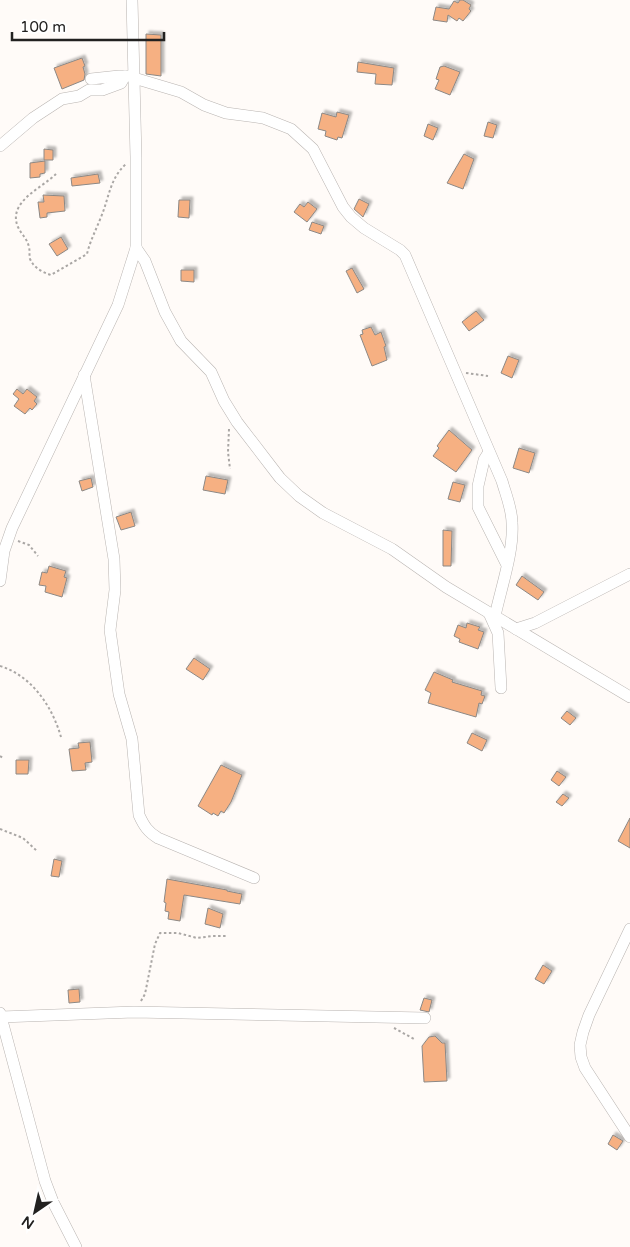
<svg xmlns="http://www.w3.org/2000/svg" width="630" height="1247" font-family="'Varela Round',sans-serif">
	<style>
		.building { fill: #f6b082; stroke: #8c8885; filter: url(#shadow) }
		.lines { fill: none; stroke-linecap: round; stroke-linejoin: round }
		.minor-casing { stroke: #b9b4b1; stroke-width: 12 }
		.path { stroke: #aaa7a5; stroke-width: 2; stroke-dasharray: 2.5 2.5; stroke-linecap: butt }
		.minor { stroke: #fff; stroke-width: 11 }
	</style>
	<defs>
		<filter id="shadow"><feDropShadow dx="3" dy="-3" stdDeviation="1" flood-color="#0004"/></filter>
	</defs>
	<rect width="100%" height="100%" fill="#fffbf8"/>
	<g class="building">
		<path d="M460 0H463L471 5 469 9 471 11 463 21 459 18 457 21 448 15 447 22 433 20 436 7 449 9 454 1 458 3Z"/>
		<path d="M146 34 161 35V76L146 74Z"/>
		<path d="M82 58 85 66 83 67 85 74 84 80 62 89 54 68Z"/>
		<path d="M358 62 394 68 392 85 375 84 376 74 357 72Z"/>
		<path d="M444 66 460 72 450 95 435 89 439 80 436 79 440 67Z"/>
		<path d="M337 112 349 115 342 138 338 137 337 140 325 136 326 131 318 129 322 113 336 117Z"/>
		<path d="M488 122 497 125 493 138 484 136Z"/>
		<path d="M428 124 438 128 433 140 424 136Z"/>
		<path d="M44 149 53 150V160H44Z"/>
		<path d="M464 154 474 159 463 189 447 183Z"/>
		<path d="M45 161V173L40 174V177L30 178V163Z"/>
		<path d="M98 174 100 183 72 186 71 178Z"/>
		<path d="M43 195 64 196 65 211 47 213V217L40 218 38 202H44Z"/>
		<path d="M359 199 369 204 363 217 354 209Z"/>
		<path d="M179 200H190L189 218 178 217Z"/>
		<path d="M308 202 317 209 307 222 294 212 300 204 304 207Z"/>
		<path d="M312 222 324 226 321 234 309 230Z"/>
		<path d="M61 237 68 249 57 256 49 244Z"/>
		<path d="M352 268 364 289 357 293 346 271Z"/>
		<path d="M181 270H194V282L181 281Z"/>
		<path d="M476 311 484 320 469 331 462 322Z"/>
		<path d="M371 327 375 335 381 332 386 346 384 347 387 360 372 366 360 335 363 334 362 330Z"/>
		<path d="M508 356 519 360 512 378 501 373Z"/>
		<path d="M17 389 23 394 27 389 37 397 34 401 37 404 32 410 30 408 25 414 14 406 19 399 13 394Z"/>
		<path d="M449 430 472 450 456 472 433 456 439 448 437 446Z"/>
		<path d="M519 448 535 453 529 473 513 468Z"/>
		<path d="M206 476 228 480 225 494 203 490Z"/>
		<path d="M91 478 93 487 82 491 79 481Z"/>
		<path d="M453 482 465 485 460 502 448 499Z"/>
		<path d="M131 512 135 526 121 530 116 517Z"/>
		<path d="M443 530 452 531 451 566H443Z"/>
		<path d="M49 566 66 571 64 577 67 578 62 597 45 592 46 586 39 585 42 572 47 573Z"/>
		<path d="M522 576 544 592 538 600 516 585Z"/>
		<path d="M467 623 480 627 478 630 484 632 478 649 459 642 460 639 454 636 458 625 466 628Z"/>
		<path d="M194 658 210 669 203 680 186 669Z"/>
		<path d="M434 672 453 680 452 682 482 691 481 695 485 696 482 704 479 703 476 717 428 703 431 693 425 690Z"/>
		<path d="M567 711 576 718 570 725 561 718Z"/>
		<path d="M472 733 487 740 482 751 467 743Z"/>
		<path d="M90 742 92 762 85 763 86 770 72 771 69 749 79 748 78 743Z"/>
		<path d="M16 760H29L28 774H16Z"/>
		<path d="M221 765 242 775 231 802 224 813 221 811 218 816 213 813 212 815 198 806Z"/>
		<path d="M557 771 566 777 559 786 551 780Z"/>
		<path d="M563 794 569 798 562 806 556 802Z"/>
		<path d="M630 818V848L618 841Z"/>
		<path d="M54 859 62 861 59 877 51 876Z"/>
		<path d="M167 879 227 890V891L242 894 240 904 184 895 180 921 168 919 169 912 165 911 166 903 164 902Z"/>
		<path d="M208 908 223 914 220 928 205 924Z"/>
		<path d="M543 965 552 971 544 984 535 979Z"/>
		<path d="M79 989 80 1002 69 1003 68 990Z"/>
		<path d="M424 998 432 1000 429 1012 420 1010Z"/>
		<path d="M435 1036 442 1043H445L447 1081 424 1082 422 1046 429 1037Z"/>
		<path d="M613 1135 623 1141 617 1150 608 1144Z"/>
	</g>
	<g class="lines">
		<g class="minor-casing">
			<g id="minor">
				<path d="M134 78 181 92 204 105 226 113 263 118 291 129 313 149 343 207 351 217 364 228 400 250 405 255 502 481C506 495 512 509 512 523 514 551 501 588 495 616"/>
				<path d="M91 79 119 76H131"/>
				<path d="M0 146 33 118 62 99 79 96 89 90H102L121 83 125 76"/>
				<path d="M136 248 145 261 165 312 181 341 211 372 224 401 237 422 280 478 299 496 323 513 392 549 446 587 630 697"/>
				<path d="M84 375 114 559 115 590 110 630 119 694 132 739 139 815C144 826 148 832 158 838L254 878"/>
				<path d="M489 452 484 460 478 486V507L506 563"/>
				<path d="M0 581 4 551 12 528 118 305 136 248V157L132 0"/>
				<path d="M489 613 498 633 501 688"/>
				<path d="M516 629 535 623 630 574"/>
				<path d="M630 929 589 1015 583 1032 580 1045 581 1057 585 1068 630 1137"/>
				<path d="M0 1013 45 1181 53 1202 76 1247"/>
				<path d="M1 1017 134 1012 425 1018"/>
			</g>
		</g>
		<g class="path">
			<path d="M56 174C42 188 7 202 18 227 21 234 27 238 29 247 30 251 29 255 30 259 34 268 42 272 51 275L87 254C90 241 96 230 101 217 109 198 110 178 126 164"/>
			<path d="M466 373 488 376"/>
			<path d="M229 429 228 452 230 469"/>
			<path d="M18 541 29 545 38 556"/>
			<path d="M0 666C32 676 52 706 61 737"/>
			<path d="M0 756 3 758"/>
			<path d="M0 829 23 838 37 851"/>
			<path d="M141 1001 145 994 155 944 160 933H178L197 938 213 936H227"/>
			<path d="M394 1028 414 1039"/>
		</g>
		<use href="#minor" class="minor"/>
	</g>
	<g transform="translate(35 1212) rotate(214)" stroke="#ffffff" stroke-width="4" paint-order="stroke">
	<path d="M0-4L9 19L0 12L-9 19Z" fill="#222120"/>
	<text y="-8" font-size="14" font-weight="bold" text-anchor="middle" fill="#222120">N</text>
	</g>
	<path d="M12 32v8h152v-8" fill="none" stroke="#222120" stroke-width="2.5"/>
	<text x="20" y="32" font-size="15" fill="#222120" stroke="#ffffff" stroke-width="4" paint-order="stroke">100 m</text>
</svg>
